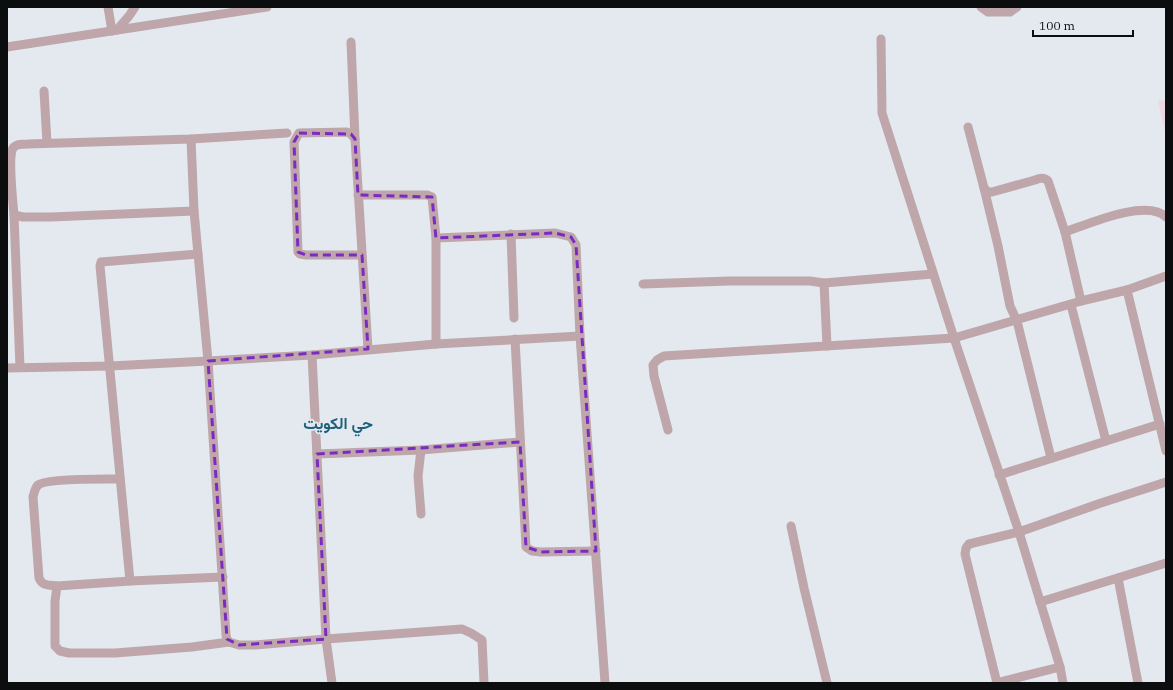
<svg xmlns="http://www.w3.org/2000/svg" width="1173" height="690" font-family="'IBM Plex Serif',Vazirmatn,serif">
	<style>
		.education { fill: #eed7e3 }
		.lines { fill: none; stroke-linecap: round; stroke-linejoin: round }
		.minor { stroke: #bfa6aa; stroke-width: 9 }
		.marked { fill: none; stroke: #7b2cbf; stroke-width: 3; stroke-dasharray: 8 5; stroke-linejoin: round }
		.labels { text-anchor: middle; stroke-width: 3.5; stroke-linejoin: round; paint-order: stroke }
		.district-label { font-size: 16px; font-weight: bold; fill: #1f5f7d; stroke: #e3e9ee }
	</style>
	<rect width="100%" height="100%" fill="#e3e9ee"/>
	<path class="education" d="M1166 100V136L1158 101Z"/>
	<g class="lines">
		<g class="minor">
			<path d="M108 7 112 31"/>
			<path d="M981 7 988 12H1010L1017 7"/>
			<path d="M117 30 129 16 135 7"/>
			<path d="M881 39 882 113 954 338 1019 532 1060 667 1063 683"/>
			<path d="M351 42 355 139"/>
			<path d="M7 47 267 7"/>
			<path d="M44 91 47 143"/>
			<path d="M968 127 984 188 988 192H992L1035 180C1040 178 1044 177 1048 181L1065 232C1088 224 1147 198 1166 217"/>
			<path d="M191 139 194 211 208 361 226 635 227 639 229 642"/>
			<path d="M984 188 998 246 1010 306 1017 321 1051 458"/>
			<path d="M358 195H427L432 197 436 238 555 233 571 237 576 245 580 336"/>
			<path d="M194 211 51 217H23L14 215C13 204 8 156 13 148 16 144 23 144 28 144L191 139 287 133"/>
			<path d="M14 215 20 367"/>
			<path d="M1065 232 1081 301"/>
			<path d="M511 234 514 318"/>
			<path d="M436 238V344"/>
			<path d="M362 255H306L300 254 298 252 294 142 299 133 347 132 351 134 355 139 368 349"/>
			<path d="M824 283 933 274"/>
			<path d="M643 284 729 281H810L824 283 827 346"/>
			<path d="M1127 290 1166 276"/>
			<path d="M1071 305 1106 441"/>
			<path d="M515 339 526 547 532 551 541 552 596 551"/>
			<path d="M312 355 326 639 332 683"/>
			<path d="M7 368 110 366 208 361 312 355 436 344 580 336 605 683"/>
			<path d="M668 430 654 376 653 365 657 360 664 356 954 338 1081 301 1127 290 1166 451"/>
			<path d="M317 454 421 450 520 442"/>
			<path d="M999 475 1106 441 1160 424"/>
			<path d="M120 479C107 479 46 478 38 485 35 488 34 493 33 497L39 578C42 586 49 585 57 586L55 601V646L60 651 69 653H115L192 647 229 642 239 645H255L326 639 462 629 471 633 482 640 484 683"/>
			<path d="M421 514 418 476 421 450"/>
			<path d="M791 526 804 588 827 683"/>
			<path d="M1118 578 1138 683"/>
			<path d="M130 581 100 266 101 262 198 254"/>
			<path d="M57 586 130 581 223 577"/>
			<path d="M1040 602 1166 563"/>
			<path d="M996 683 1060 667"/>
			<path d="M997 683 965 554 966 548 969 544 1019 532 1101 503 1166 482"/>
		</g>
	</g>
	<path class="marked" d="M299 133 351 134 355 139 358 195 432 197 436 238 555 233 571 237 576 245 596 551 541 552 526 547 520 442 317 454 326 639 239 645 227 639 208 361 368 349 362 255H306L298 252 294 142Z"/>
	<g class="labels">
		<g class="district-label">
			<text x="338" y="429">حي الكويت</text>
		</g>
	</g>
	<rect width="1173" height="690" fill="none" stroke="#0b0d0e" stroke-width="16"/>
	<path d="M1033 30v6h100v-6" fill="none" stroke="#0b0d0e" stroke-width="2"/>
	<text x="1039" y="30" font-size="12" fill="#0b0d0e" stroke="#e3e9ee" stroke-width="3" paint-order="stroke">100 m</text>
</svg>
